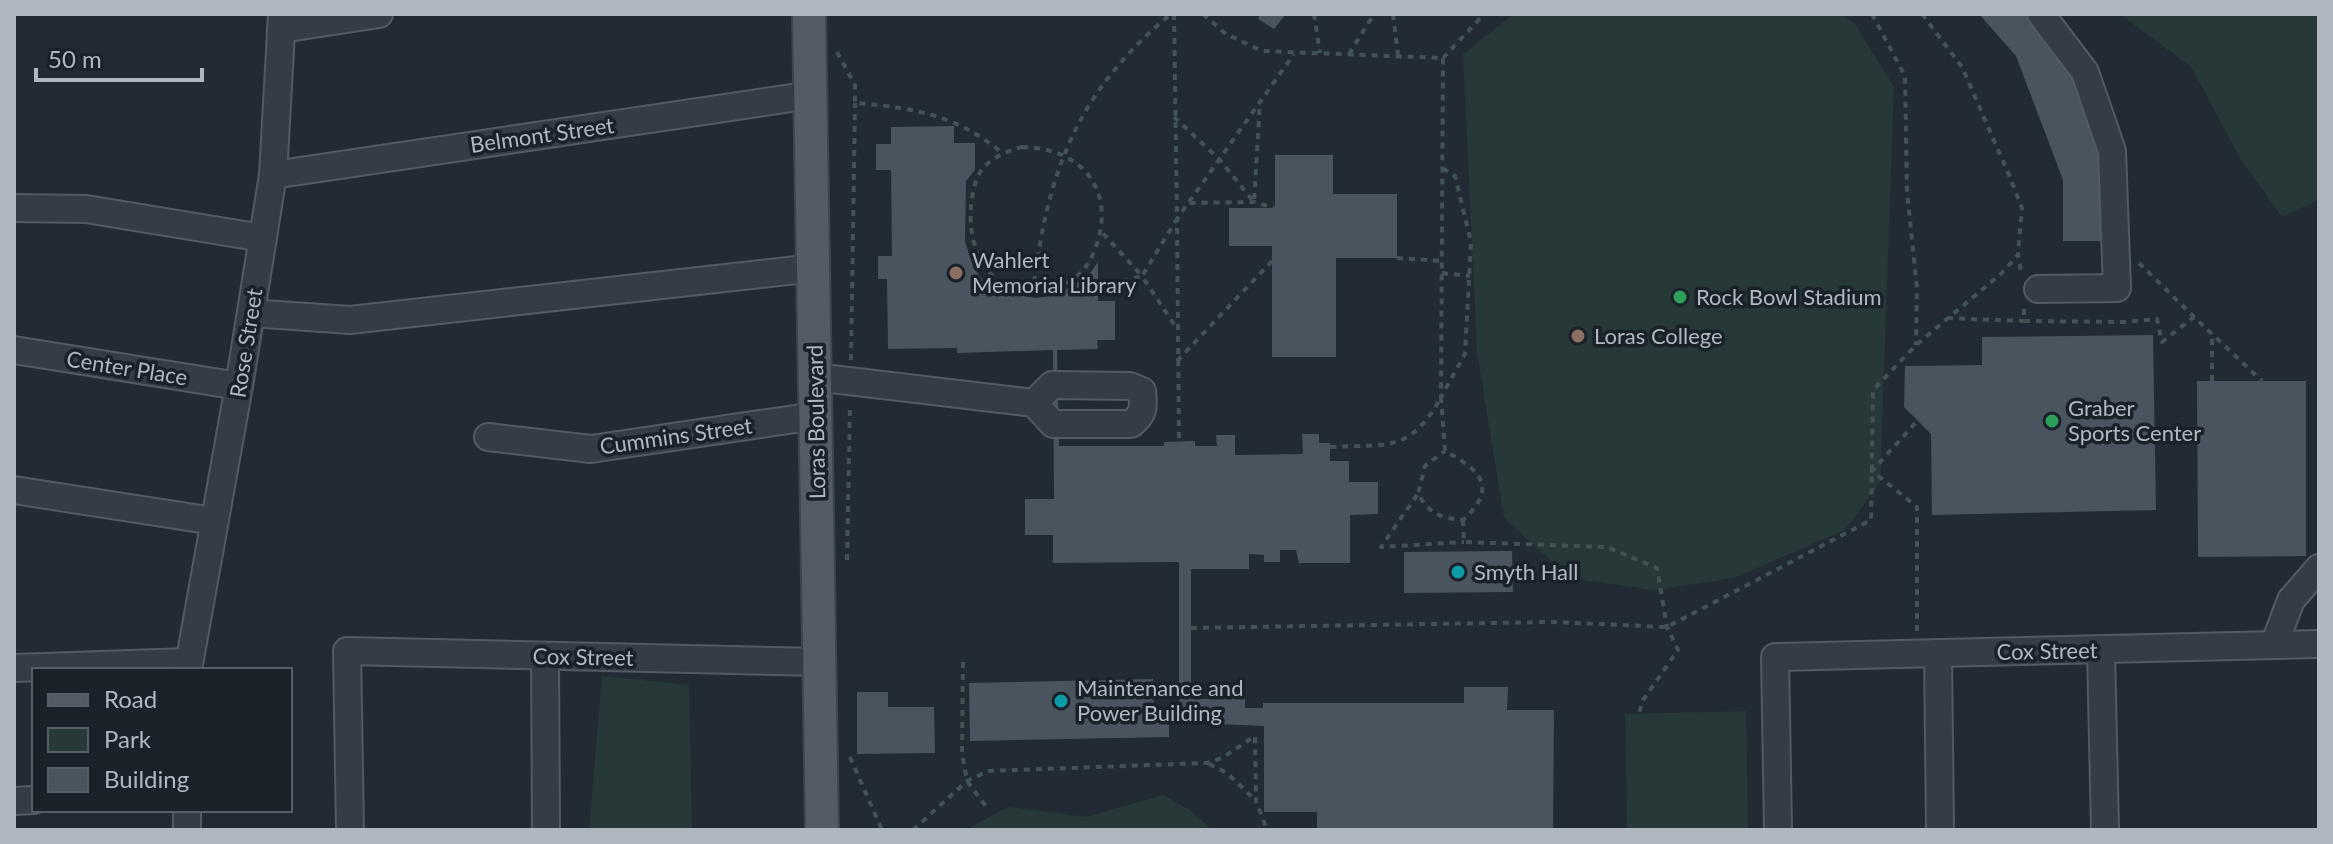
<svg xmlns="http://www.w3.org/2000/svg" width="2333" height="844" font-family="Lato,sans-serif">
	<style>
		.green { fill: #263837 }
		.building { fill: #4a545f }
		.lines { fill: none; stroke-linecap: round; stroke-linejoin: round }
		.minor-casing { stroke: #525a62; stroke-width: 30 }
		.major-casing { stroke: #3e454e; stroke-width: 36 }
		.path { stroke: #435355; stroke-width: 4; stroke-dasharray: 6 6; stroke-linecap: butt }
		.minor { stroke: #353c45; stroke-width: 26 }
		.major { stroke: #535b65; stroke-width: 32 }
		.education-dot { fill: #8d6e63; stroke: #1a2129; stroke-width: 3 }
		.leisure-dot { fill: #2e9e5b; stroke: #1a2129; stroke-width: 3 }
		.culture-dot { fill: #0f9aa8; stroke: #1a2129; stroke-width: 3 }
		.labels { text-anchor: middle; stroke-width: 7; stroke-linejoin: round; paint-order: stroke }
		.street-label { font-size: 22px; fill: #afb7c1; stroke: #1a2129 }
		.poi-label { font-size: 22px; fill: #afb7c1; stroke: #1a2129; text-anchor: start }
	</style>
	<rect width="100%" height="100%" fill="#222a34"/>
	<g class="green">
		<path d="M1514 14H1842L1855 24 1894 87 1880 483 1845 530 1734 578 1654 590 1570 578 1504 518 1477 352 1463 54Z"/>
		<path d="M2120 14H2319V200L2282 217 2241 160 2191 67Z"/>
		<path d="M602 676 689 685 692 830H589Z"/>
		<path d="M1746 711 1748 830H1627L1625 714Z"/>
		<path d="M1163 795 1190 810 1212 830H965L1008 807 1086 817Z"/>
	</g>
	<g class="building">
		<path d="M1260 14H1286L1274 29 1258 19Z"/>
		<path d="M1979 14H2032L2062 48 2105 164V241H2063V180L2016 56Z"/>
		<path d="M954 126V143H975V170L966 181 965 242 974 268 983 281 1011 294 1036 298 1057 295 1088 276 1098 262V301H1115V340H1097L1098 349 1057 350 1059 446H1164V442L1195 441V446H1217L1216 435H1235V455L1303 454 1302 434H1319V443H1330V461H1349V482H1378V514L1350 515V563H1299L1296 550H1280V562H1264V555L1249 554V569H1191V699H1214V690H1245V708H1263V703H1464V687H1508L1507 710H1554L1553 830H1317V812H1264V726L1216 724V718H1179V562L1053 563V535H1025V499H1054L1053 350 957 353V348L888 349 887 279H878V256H892L891 170H876V144H891V127Z"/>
		<path d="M1275 155H1333V194H1397V258H1336V357H1272V246H1229V208H1275Z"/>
		<path d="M2153 335 2156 510 1932 515 1931 434 1904 407 1905 366 1982 365V337Z"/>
		<path d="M2197 381H2306V556L2198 557Z"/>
		<path d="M1512 551 1513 592 1404 593V552Z"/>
		<path d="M1153 679 1154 719H1169V737L970 741 969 683Z"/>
		<path d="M857 692H888V707H934L935 753 857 754Z"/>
	</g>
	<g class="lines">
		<g class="minor-casing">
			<g id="minor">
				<path d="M281 29 379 14"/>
				<path d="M273 175 812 95"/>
				<path d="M14 208 86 209 263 238"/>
				<path d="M2038 289 2117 288 2112 151 2085 72 2041 14"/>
				<path d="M251 313 350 320 814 268"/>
				<path d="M14 350 239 386"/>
				<path d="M815 377 1034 403 1052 385 1130 386 1142 391C1144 407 1144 414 1131 424H1053L1034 403"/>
				<path d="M488 437 591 449 815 416"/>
				<path d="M14 490 214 521"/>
				<path d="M2274 645 2291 600 2319 568"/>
				<path d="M2101 650 2105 830"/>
				<path d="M1938 653 1940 830"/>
				<path d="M545 656 546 830"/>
				<path d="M14 668 188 662"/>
				<path d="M188 670 239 386 273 175 282 14"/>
				<path d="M14 801 34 800"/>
				<path d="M187 810V830"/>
				<path d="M350 830 347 651 820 662"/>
				<path d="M1778 830 1775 657 2319 644"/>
			</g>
		</g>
		<g class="major-casing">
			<path id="major" d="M809 14 822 830"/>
		</g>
		<g class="path">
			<path d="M1174 14 1177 219 1142 276 1177 329"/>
			<path d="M1203 14 1226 34 1262 51 1443 58 1441 397 1465 354 1471 242 1455 176 1442 168"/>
			<path d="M1314 14 1320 53"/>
			<path d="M1393 14 1398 55"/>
			<path d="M1872 14 1905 76 1907 191 1917 289 1916 345"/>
			<path d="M1922 14 1962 67 2009 175 2022 208 2018 254"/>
			<path d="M837 52 855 85V103C910 107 958 115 1002 153"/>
			<path d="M1349 54 1374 14"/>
			<path d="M1443 58 1484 14"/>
			<path d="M1174 117 1219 159 1254 202 1260 102"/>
			<path d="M1022 147C1085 148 1119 194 1093 254 1086 272 1072 283 1053 288 997 303 967 259 971 207 972 194 975 177 984 167 995 156 1007 151 1022 147Z"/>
			<path d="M1189 202 1294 54"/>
			<path d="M1397 258 1442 261"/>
			<path d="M2139 263 2194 317"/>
			<path d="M1442 273 1470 276"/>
			<path d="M1099 287 1142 276 1099 229"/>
			<path d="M1033 294C1046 175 1076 92 1171 14"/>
			<path d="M2024 309V321L2125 322 2157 319 2162 342 2194 317 2262 381"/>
			<path d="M1947 318 2024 321"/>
			<path d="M851 360 855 103"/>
			<path d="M1177 361 1272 261"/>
			<path d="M2212 381V334"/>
			<path d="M1441 397 1445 451C1480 470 1499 487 1463 520 1440 518 1430 514 1418 494L1425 466 1445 451"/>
			<path d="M1179 438 1177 219 1188 203 1254 202 1275 208"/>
			<path d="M1330 447C1386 444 1410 453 1440 399"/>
			<path d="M1417 495 1381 547 1464 542"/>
			<path d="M1463 520 1464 542 1607 547 1657 568 1667 627 1678 650 1643 700 1639 713"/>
			<path d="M847 560 850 405"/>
			<path d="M1191 628 1552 622 1667 627 1871 520 1873 390 1916 345 2002 273 2018 255 2021 272"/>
			<path d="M1917 631V507L1872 471 1918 420"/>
			<path d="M963 662 962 753 967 781 988 809"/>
			<path d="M850 757 882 830"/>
			<path d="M1209 764 1227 773 1255 800"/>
			<path d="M913 830 967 781 988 771 1207 763 1222 758 1255 736 1256 801 1267 830"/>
		</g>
		<use href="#minor" class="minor"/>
		<use href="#major" class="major"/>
	</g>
	<g class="education-dot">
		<circle cx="956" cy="273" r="8"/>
		<circle cx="1578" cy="336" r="8"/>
	</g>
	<g class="leisure-dot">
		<circle cx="1680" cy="297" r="8"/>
		<circle cx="2052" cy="421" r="8"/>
	</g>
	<g class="culture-dot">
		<circle cx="1458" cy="572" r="8"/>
		<circle cx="1061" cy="701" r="8"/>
	</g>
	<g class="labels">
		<g class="street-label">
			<text transform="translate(542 135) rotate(-8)" y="8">Belmont Street</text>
			<text transform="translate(246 343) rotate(-81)" y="8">Rose Street</text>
			<text transform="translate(127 368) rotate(9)" y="8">Center Place</text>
			<text transform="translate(816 422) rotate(-91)" y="8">Loras Boulevard</text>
			<text transform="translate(676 436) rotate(-8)" y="8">Cummins Street</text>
			<text transform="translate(2047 651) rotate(-1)" y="8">Cox Street</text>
			<text transform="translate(583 657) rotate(1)" y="8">Cox Street</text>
		</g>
		<g class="poi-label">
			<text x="972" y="268">Wahlert<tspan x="972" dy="25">Memorial Library</tspan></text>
			<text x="1696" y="305">Rock Bowl Stadium</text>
			<text x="1594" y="344">Loras College</text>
			<text x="2068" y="416">Graber<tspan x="2068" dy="25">Sports Center</tspan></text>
			<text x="1474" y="580">Smyth Hall</text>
			<text x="1077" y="696">Maintenance and<tspan x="1077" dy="25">Power Building</tspan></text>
		</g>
	</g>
	<rect width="2333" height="844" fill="none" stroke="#afb7c1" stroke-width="32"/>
	<rect x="32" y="668" width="260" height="144" fill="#1a2129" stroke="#565d66" stroke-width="2"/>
	<rect x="48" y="694" width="40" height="12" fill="#535b65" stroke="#565d66" stroke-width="2"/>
	<text x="104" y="708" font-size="24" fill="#afb7c1">Road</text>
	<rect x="48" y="728" width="40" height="24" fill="#263837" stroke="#565d66" stroke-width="2"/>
	<text x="104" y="748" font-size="24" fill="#afb7c1">Park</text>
	<rect x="48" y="768" width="40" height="24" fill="#4a545f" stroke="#565d66" stroke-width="2"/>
	<text x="104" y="788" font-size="24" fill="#afb7c1">Building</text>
	<path d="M36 68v12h166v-12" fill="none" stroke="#afb7c1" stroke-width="4"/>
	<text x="48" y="68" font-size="24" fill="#afb7c1" stroke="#1a2129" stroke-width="6" paint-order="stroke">50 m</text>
</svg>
